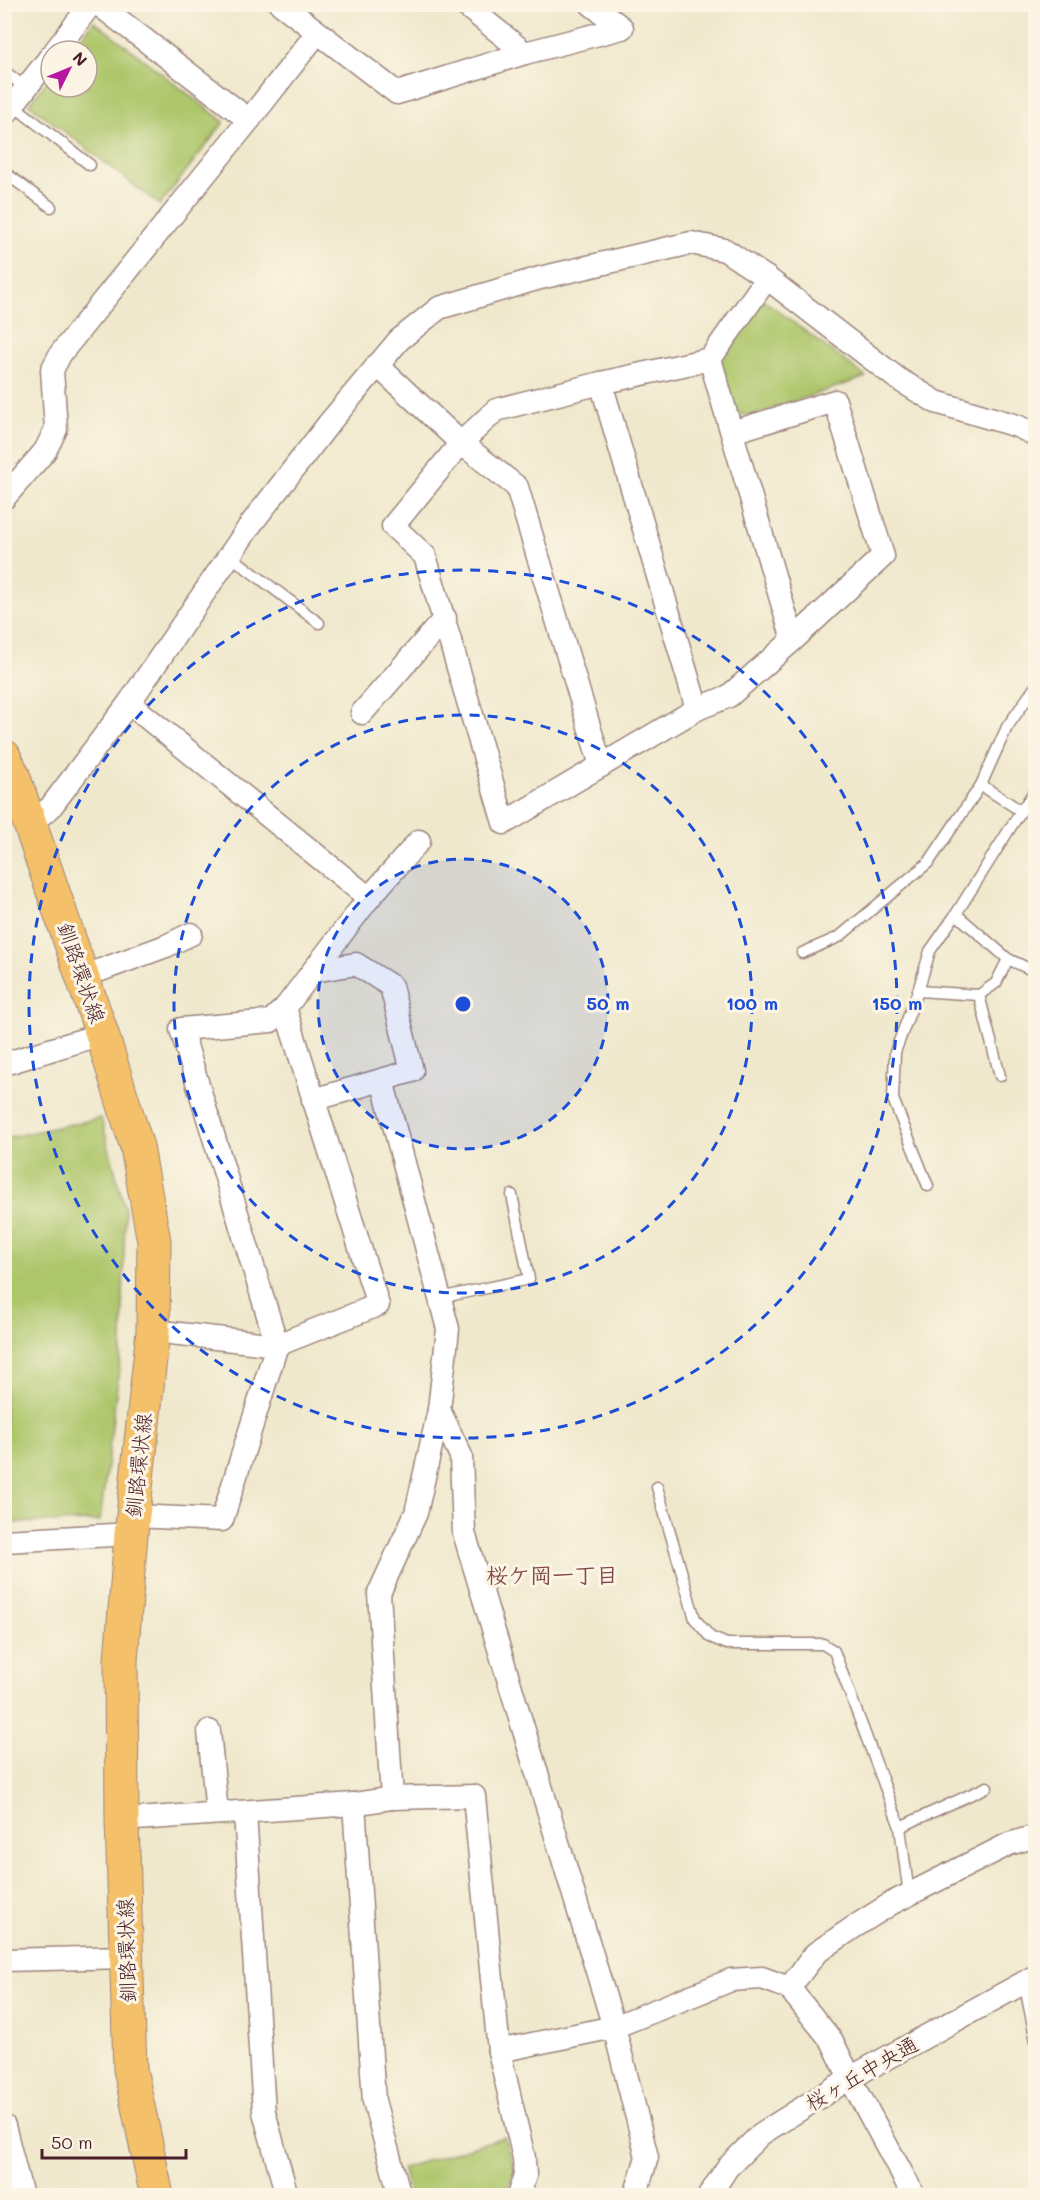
<svg xmlns="http://www.w3.org/2000/svg" width="1040" height="2200" font-family="Mali,'Klee One',sans-serif">
	<style>
		.green { fill: #adc66b; stroke: #7c724b; stroke-width: 1.5 }
		.lines { fill: none; stroke-linecap: round; stroke-linejoin: round }
		.lane-casing { stroke: #9c847c; stroke-width: 13 }
		.street-casing { stroke: #9c847c; stroke-width: 25 }
		.primary-casing { stroke: #9c847c; stroke-width: 35 }
		.lane { stroke: #fff; stroke-width: 10 }
		.street { stroke: #fff; stroke-width: 22 }
		.primary { stroke: #f4c16a; stroke-width: 33 }
		.ring { fill: none; stroke: #1d4ed8; stroke-width: 3; stroke-dasharray: 10 8 }
		.labels { text-anchor: middle; stroke-width: 6; stroke-linejoin: round; paint-order: stroke }
		.street-label { font-size: 21px; fill: #4a1f2b; stroke: #fcf5e5 }
		.neighbourhood-label { font-size: 22px; font-weight: bold; fill: #824949; stroke: #fcf5e5 }
		.centre { fill: #1d4ed8; stroke: #fcf5e5; stroke-width: 3 }
		.ring-label { font-size: 18px; text-anchor: middle; font-weight: bold; fill: #1d4ed8; stroke: #fcf5e5; stroke-width: 6; stroke-linejoin: round; paint-order: stroke }
	</style>
	<rect width="100%" height="100%" fill="#fcf5e5"/>
	<filter id="ink" filterUnits="userSpaceOnUse"><feTurbulence type="fractalNoise" baseFrequency=".0167" numOctaves="2"/><feDisplacementMap in="SourceGraphic" scale="12" xChannelSelector="R" yChannelSelector="G"/><feConvolveMatrix kernelMatrix="1 2 1 2 8 2 1 2 1" color-interpolation-filters="sRGB"/></filter>
	<filter id="wash" filterUnits="userSpaceOnUse"><feTurbulence type="fractalNoise" baseFrequency=".008" numOctaves="4" result="noise"/><feDisplacementMap in="SourceGraphic" scale="24" xChannelSelector="R" yChannelSelector="G"/><feGaussianBlur stdDeviation="1.35" result="paint"/><feColorMatrix in="noise" values="0 0 0 0 0 0 0 0 0 0 0 0 0 0 0 0 0 1.4 0 .05"/><feComposite in="paint" operator="in"/></filter>
	<g filter="url(#wash)">
		<rect width="100%" height="100%" fill="#efe8cc"/>
		<g class="green">
			<path d="M94 21 224 122 160 205 29 104 51 76V87H87V51H70Z"/>
			<path d="M761 298 866 377 751 416 736 413 718 358Z"/>
			<path d="M101 1118 125 1209 122 1346 100 1521 5 1523V1138Z"/>
			<path d="M504 2137 515 2170 505 2195 410 2196 402 2168Z"/>
		</g>
	</g>
	<g filter="url(#ink)">
		<g class="lines">
			<g class="lane-casing">
				<g id="lane">
					<path d="M4 10 9 4"/>
					<path d="M4 71 26 88"/>
					<path d="M13 105 90 165"/>
					<path d="M4 172 51 207"/>
					<path d="M229 555 319 623"/>
					<path d="M1036 686 1007 727 981 785 1021 811 956 914 1008 959 1036 972"/>
					<path d="M1021 811 1036 789"/>
					<path d="M802 953 839 937 929 862 981 785"/>
					<path d="M918 991 979 995 996 983 1008 959"/>
					<path d="M979 995 1000 1076"/>
					<path d="M928 1186 893 1099 895 1052 918 991 930 951 956 914"/>
					<path d="M439 1298 529 1279 512 1195"/>
					<path d="M657 1487 695 1619 710 1637 727 1644H823L834 1651 900 1827 909 1895"/>
					<path d="M900 1827 987 1787"/>
					<path d="M1024 1982 1036 2041"/>
				</g>
			</g>
			<g class="street-casing">
				<g id="street">
					<path d="M98 4 249 120"/>
					<path d="M281 4 397 93 525 53 622 28 591 4"/>
					<path d="M464 4 525 53"/>
					<path d="M55 51 91 4"/>
					<path d="M4 116 51 56"/>
					<path d="M710 359 767 278"/>
					<path d="M377 365 461 443 517 487 601 766"/>
					<path d="M601 383 697 709"/>
					<path d="M732 432 835 401 883 556 793 640 729 696 697 709 504 823 425 556 393 526 461 443 496 410 601 383 710 359 793 640"/>
					<path d="M4 498 45 451 56 429 52 370 61 353 249 120 317 33"/>
					<path d="M129 703 369 898"/>
					<path d="M362 713 445 618"/>
					<path d="M29 824 50 808 129 703 251 524 330 422 399 340 439 308 540 278 691 243 725 250 767 278 898 379 936 402 1017 426 1036 435"/>
					<path d="M313 971 369 898 419 841"/>
					<path d="M82 977 166 946 191 934"/>
					<path d="M285 1008 313 971 356 964 391 986 412 1071 313 1100"/>
					<path d="M4 1064 102 1034"/>
					<path d="M382 1080 448 1329 439 1410 416 1513 379 1593 392 1798"/>
					<path d="M439 1410 461 1456 464 1533 614 2027 647 2157 635 2196"/>
					<path d="M134 1516 222 1520 277 1345 378 1305 285 1008 271 1021 181 1029 277 1345 153 1331"/>
					<path d="M4 1541 131 1534"/>
					<path d="M209 1731 217 1813"/>
					<path d="M354 1804 374 2101 400 2196"/>
					<path d="M245 1812 264 2112 287 2196"/>
					<path d="M122 1820 354 1804 392 1798 474 1796 499 2051 524 2158 525 2176 518 2196"/>
					<path d="M4 1960 128 1957"/>
					<path d="M789 1988 816 1953 854 1927 892 1903 1009 1844 1036 1836"/>
					<path d="M499 2051 614 2027 731 1980 762 1978 789 1988 832 2041 850 2078 914 2196"/>
					<path d="M4 2126 22 2196"/>
					<path d="M709 2196 727 2168 761 2134 850 2078 1036 1976"/>
				</g>
			</g>
			<g class="primary-casing">
				<path id="primary" d="M4 756 13 775 102 1034 137 1147 154 1241 153 1331 131 1534 121 1660 122 1820 130 2069 157 2196"/>
			</g>
			<use href="#lane" class="lane"/>
			<use href="#street" class="street"/>
			<use href="#primary" class="primary"/>
		</g>
	</g>
	<circle cx="463" cy="1004" r="145" fill="#1d4ed8" fill-opacity=".12"/>
	<g class="ring">
		<circle cx="463" cy="1004" r="145"/>
		<circle cx="463" cy="1004" r="289"/>
		<circle cx="463" cy="1004" r="434"/>
	</g>
	<g class="labels">
		<g class="street-label">
			<text transform="translate(81 973) rotate(71)" y="7">釧路環状線</text>
			<text transform="translate(139 1465) rotate(-84)" y="7">釧路環状線</text>
			<text transform="translate(127 1950) rotate(-92)" y="7">釧路環状線</text>
			<text transform="translate(862 2074) rotate(-30)" y="7">桜ヶ丘中央通</text>
		</g>
		<g class="neighbourhood-label">
			<text x="552" y="1583">桜ケ岡一丁目</text>
		</g>
	</g>
	<circle cx="463" cy="1004" r="9" class="centre"/>
	<g class="ring-label">
		<text x="608" y="1010">50 m</text>
		<text x="752" y="1010">100 m</text>
		<text x="897" y="1010">150 m</text>
	</g>
	<rect width="1040" height="2200" fill="none" stroke="#fcf5e5" stroke-width="24"/>
	<g transform="translate(69 69) rotate(47)"><circle r="28" fill="#fcf5e5" stroke="#b59f9b" stroke-width="1.5"/>
	<path d="M0-4.5L10 22L0 15L-10 22Z" fill="#b5179e"/>
	<text y="-9" font-size="16" font-weight="bold" text-anchor="middle" fill="#4a1f2b">N</text>
	</g>
	<path d="M42 2149v9h144v-9" fill="none" stroke="#4a1f2b" stroke-width="3"/>
	<text x="51" y="2149" font-size="18" fill="#4a1f2b" stroke="#fcf5e5" stroke-width="4.5" paint-order="stroke">50 m</text>
</svg>
